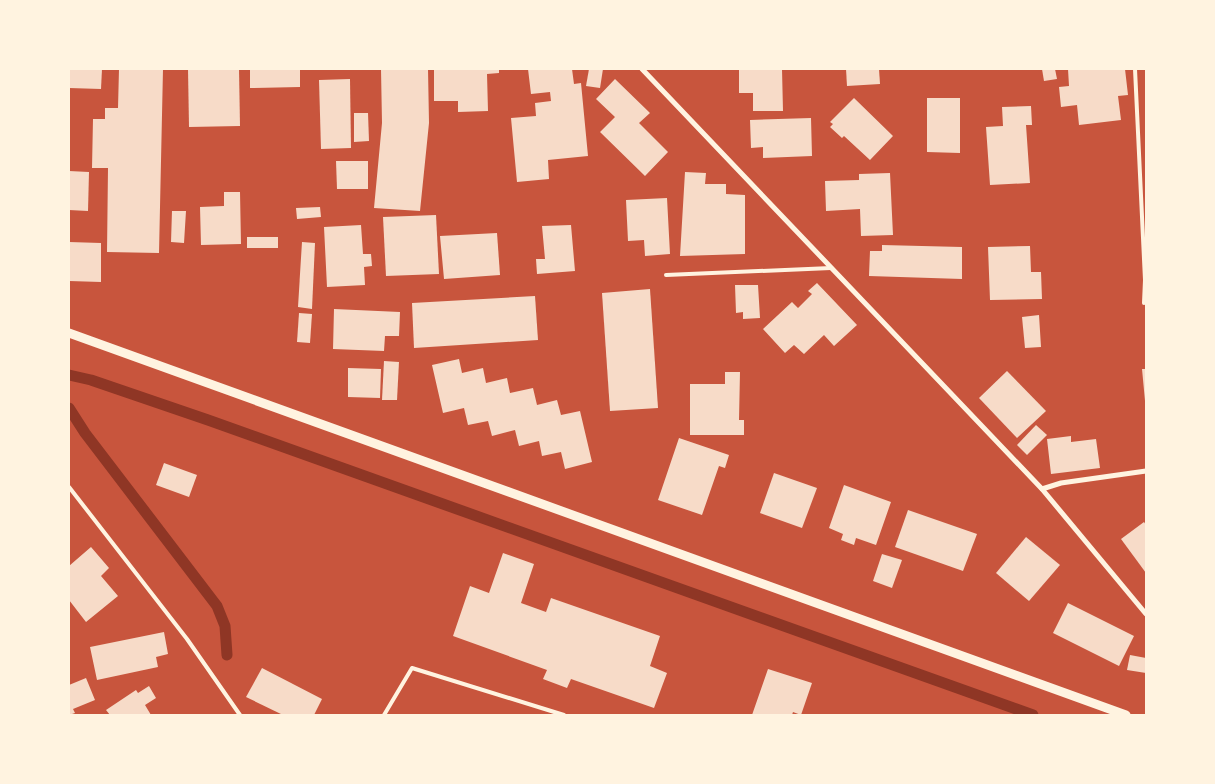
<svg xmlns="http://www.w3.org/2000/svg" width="1215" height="784" font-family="Jost,sans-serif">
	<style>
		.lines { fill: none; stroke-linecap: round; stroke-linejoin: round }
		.stream { stroke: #8f3625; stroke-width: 11 }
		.building { fill: #f7dbc8 }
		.service { stroke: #fff3e0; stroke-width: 4 }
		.minor { stroke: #fff3e0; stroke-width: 5 }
		.tertiary { stroke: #fff3e0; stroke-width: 9 }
	</style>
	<rect width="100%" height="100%" fill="#c8553d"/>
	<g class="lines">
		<g class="stream">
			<path d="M69 375 91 380 208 420 1033 715"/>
			<path d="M69 408 85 433 217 606 225 626 227 655"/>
		</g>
	</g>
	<g class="building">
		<path d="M69 69H102L101 89 69 88Z"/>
		<path d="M119 69H163L159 253 107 252 108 168H92L93 119H105V108H118Z"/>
		<path d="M188 69H239L240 126 189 127Z"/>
		<path d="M250 69H300V87L250 88Z"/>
		<path d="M381 69H428L429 123 420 211 374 208 382 123Z"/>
		<path d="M434 69H499V73L487 74 488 111 458 112V101H434Z"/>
		<path d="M528 69H572L574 84 581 83 588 156 548 160 549 179 517 182 511 118 536 116 535 103 551 101 550 92 531 94Z"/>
		<path d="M589 69H603L600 88 586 86Z"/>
		<path d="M739 69H782L783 111H753V93H739Z"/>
		<path d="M846 69H879L880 84 847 86Z"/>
		<path d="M1042 69H1055L1057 79 1044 81Z"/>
		<path d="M1068 69H1125L1128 95 1118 96 1121 120 1079 125 1077 105 1061 107 1059 87 1069 86Z"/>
		<path d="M350 79 351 148 321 149 319 80Z"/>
		<path d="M615 79 650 113 639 123 668 152 645 176 600 132 615 117 596 99Z"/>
		<path d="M854 98 893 136 870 160 844 136 842 138 830 127 833 124 830 122Z"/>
		<path d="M927 98H960V153L927 152Z"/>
		<path d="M1031 106 1032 125H1026L1030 183 990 185 986 127 1003 126 1002 107Z"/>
		<path d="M354 113H368L369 141 354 142Z"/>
		<path d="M811 118 812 156 763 158V147L751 148 750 120Z"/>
		<path d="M336 161H368V189H337Z"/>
		<path d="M69 171 89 172 88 211 69 210Z"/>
		<path d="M685 172 706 173 705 184H726V194L745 195V254L680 256Z"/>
		<path d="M890 173 893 235 861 236 860 209 826 211 825 181 859 180V174Z"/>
		<path d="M224 192H240L241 244 201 245 200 207 224 206Z"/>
		<path d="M667 198 670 254 645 256 644 240 628 241 626 200Z"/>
		<path d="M320 207 321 217 297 219 296 208Z"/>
		<path d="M172 211H186L184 243 171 242Z"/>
		<path d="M436 215 439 274 386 276 383 217Z"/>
		<path d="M361 225 363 254H371L372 266 364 267 365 285 327 287 324 227Z"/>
		<path d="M571 225 575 271 537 274 536 259H545L542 226Z"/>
		<path d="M497 233 500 275 444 279 440 236Z"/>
		<rect x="247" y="237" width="31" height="11"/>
		<path d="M69 242 101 243V282L69 281Z"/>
		<path d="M302 242 315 243 312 309 298 307Z"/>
		<path d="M882 245 962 247V279L869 276 870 251H882Z"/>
		<path d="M1030 246 1031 272H1041L1042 299 990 300 988 247Z"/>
		<path d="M817 283 857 325 834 346 824 335 804 354 794 345 785 353 763 329 792 302 798 308 812 294 808 291Z"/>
		<path d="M735 285H758L760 318 743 319V312L736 313Z"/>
		<path d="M650 289 658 408 610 411 602 293Z"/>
		<path d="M535 296 538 340 414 348 412 303Z"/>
		<path d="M334 309 400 312 399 336H385L384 351 333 349Z"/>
		<path d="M299 313 312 314 310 343 297 342Z"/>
		<path d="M1039 315 1041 347 1025 348 1022 317Z"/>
		<path d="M459 359 462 373 483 368 486 383 507 378 510 393 533 388 537 405 557 400 561 415 580 411 592 462 565 469 561 452 542 456 539 441 519 446 515 430 492 436 488 421 468 425 464 408 443 413 432 365Z"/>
		<path d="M384 361 399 362 397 400H382Z"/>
		<path d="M348 368 381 369 380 398 348 397Z"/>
		<path d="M1142 369H1146V401H1145Z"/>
		<path d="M1007 371 1046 411 1017 438 979 398Z"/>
		<path d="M725 372H740L739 420H744V435H690V384H725Z"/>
		<path d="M1036 425 1047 435 1027 455 1017 445Z"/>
		<path d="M1071 436V442L1096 439 1100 468 1051 474 1047 439Z"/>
		<path d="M679 438 729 455 725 468 719 466 702 515 658 500Z"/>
		<path d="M164 463 197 475 189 497 156 485Z"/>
		<path d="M774 473 817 488 802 528 760 513Z"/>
		<path d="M844 485 891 502 876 545 856 538 854 545 841 540 843 534 829 528Z"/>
		<path d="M908 510 977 534 963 571 895 547Z"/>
		<path d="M1144 522 1146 525V573L1121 539Z"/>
		<path d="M1026 537 1060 565 1029 601 996 573Z"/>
		<path d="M91 547 109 568 101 576 118 596 86 622 69 600V566Z"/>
		<path d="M503 553 534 564 521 603 546 612 551 598 660 636 650 666 667 673 654 708 571 679 567 688 543 679 547 670 453 636 470 586 489 593Z"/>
		<path d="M882 554 902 560 892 588 873 581Z"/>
		<path d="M1068 603 1134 636 1119 666 1053 633Z"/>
		<path d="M164 632 168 654 156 657 158 667 97 680 90 647Z"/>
		<path d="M1130 655 1146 658V673L1127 670Z"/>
		<path d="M262 668 322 699 314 715H283L246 697Z"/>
		<path d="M768 669 812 683 801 715 793 712 792 715H752Z"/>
		<path d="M86 678 95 700 73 709 75 713 69 715V685Z"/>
		<path d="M149 686 156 698 145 705 151 715H110L106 710 136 690 138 693Z"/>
	</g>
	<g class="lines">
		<g class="service">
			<path d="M1135 69 1145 280 1144 303"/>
			<path d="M666 275 831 268"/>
			<path d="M69 487 187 639 240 715"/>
			<path d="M384 715 412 668 564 715"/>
		</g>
		<g class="minor">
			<path d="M642 69 1042 489 1146 614"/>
			<path d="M1042 489 1061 483 1146 471"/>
		</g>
		<path class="tertiary" d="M69 333 1126 715"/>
	</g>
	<rect width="1215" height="784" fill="none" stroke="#fff3e0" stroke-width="140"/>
</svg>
